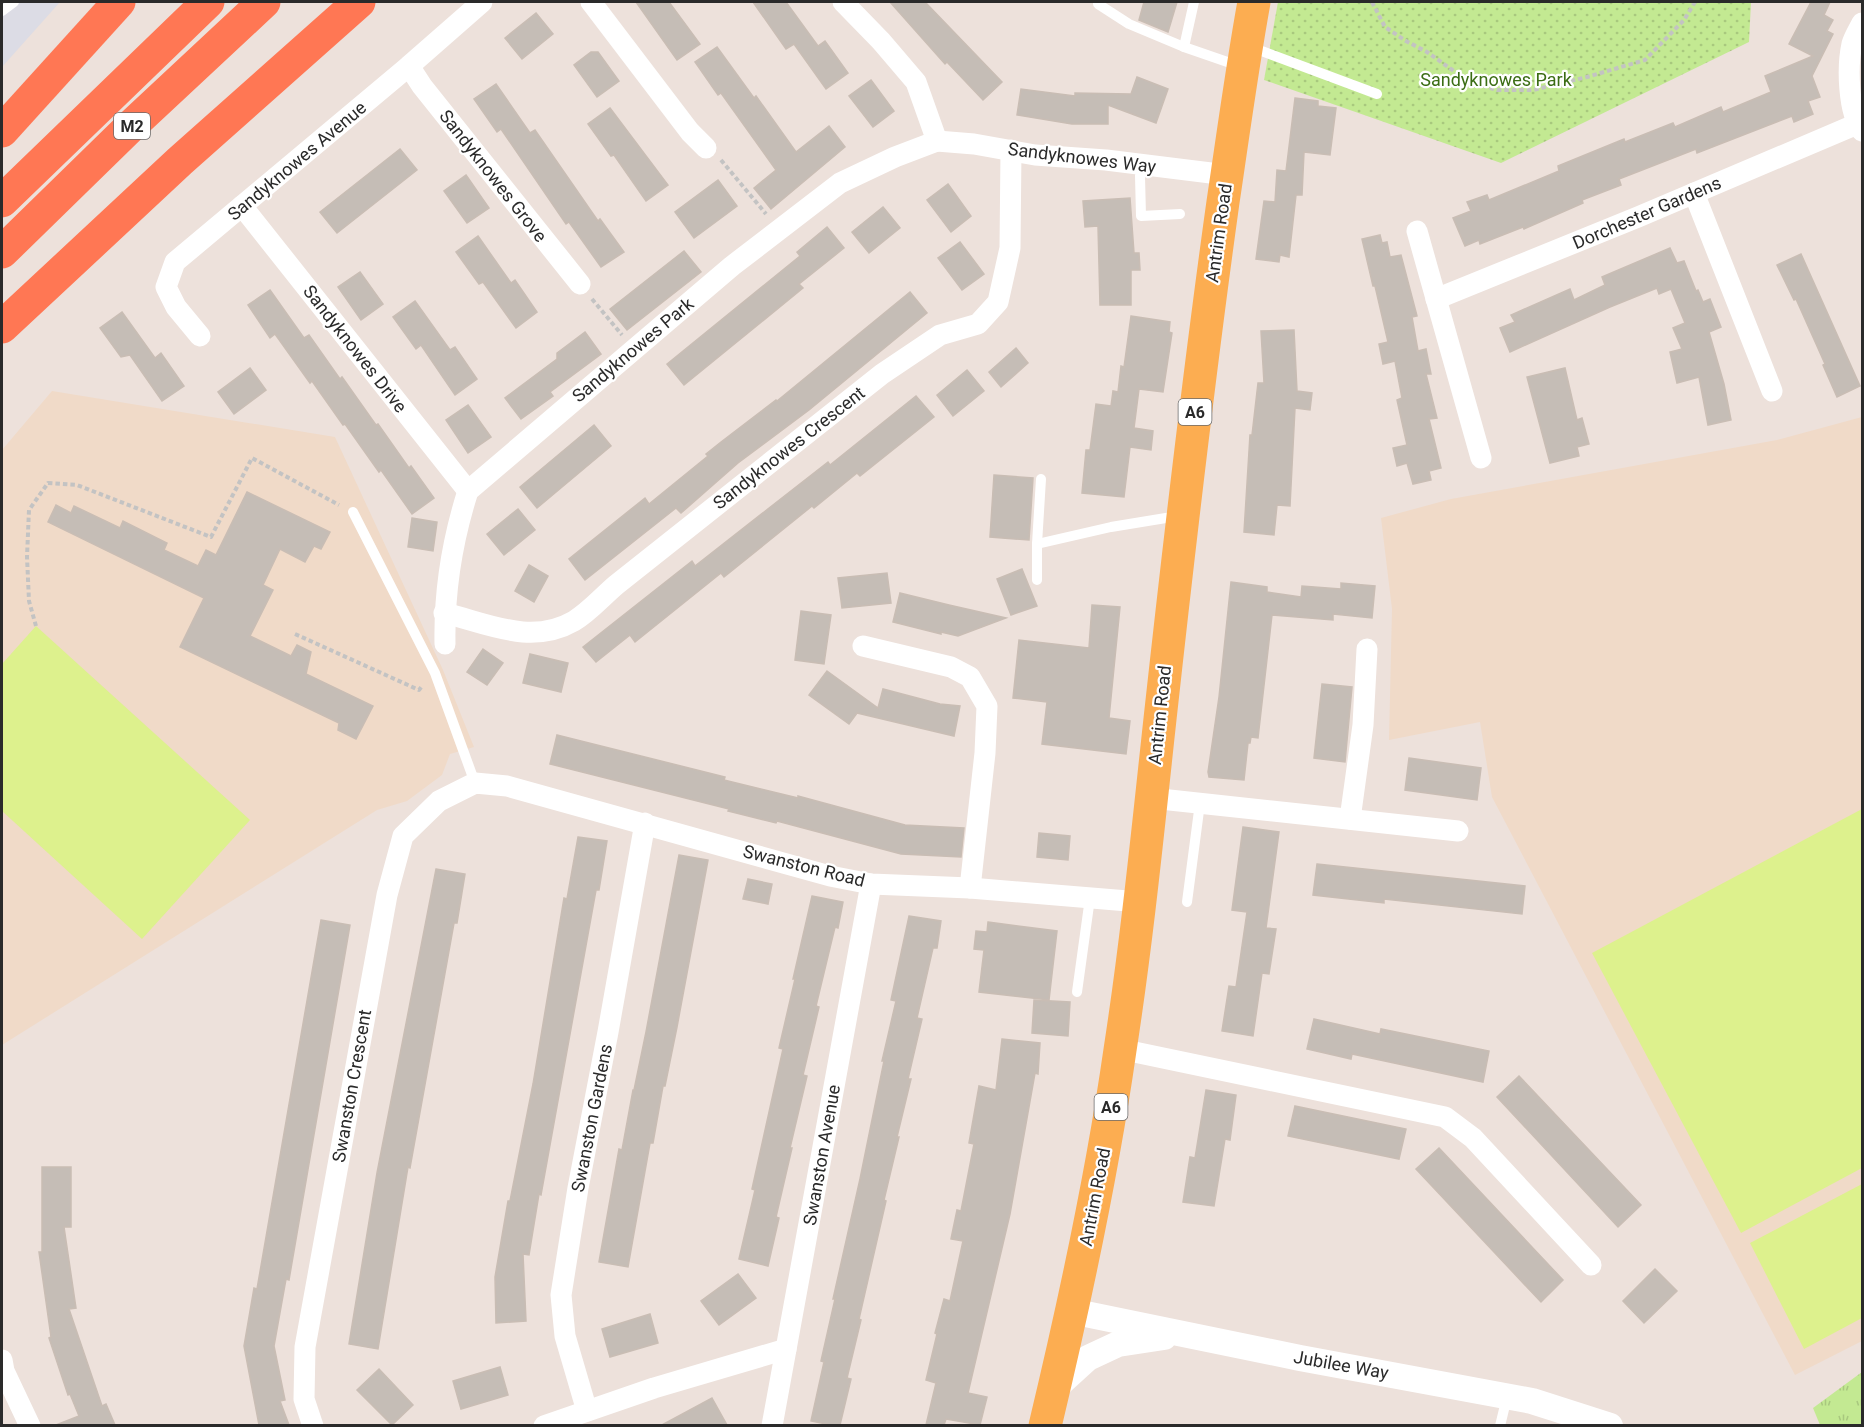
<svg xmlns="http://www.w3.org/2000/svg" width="1864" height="1427" font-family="Roboto,sans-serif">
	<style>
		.industrial { fill: #dcdce5 }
		.education { fill: #f0dac8 }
		.grass { fill: url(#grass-tufts) }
		.park { fill: url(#park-dots) }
		.pitch { fill: #ddf18d }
		.building { fill: #c5bdb6; stroke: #c9bdb4; stroke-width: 1.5 }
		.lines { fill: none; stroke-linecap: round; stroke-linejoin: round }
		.path { stroke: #c3c3c3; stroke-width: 4; stroke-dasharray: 4.5 3; stroke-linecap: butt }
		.service { stroke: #fff; stroke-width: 10 }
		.minor { stroke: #fff; stroke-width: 21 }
		.tertiary { stroke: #fff; stroke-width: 26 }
		.primary { stroke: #fcad51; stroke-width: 33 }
		.motorway { stroke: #ff7754; stroke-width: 33 }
		.labels { text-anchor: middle; stroke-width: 4.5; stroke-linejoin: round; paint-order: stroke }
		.shield { fill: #fff; stroke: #6a6a6a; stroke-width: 1.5 }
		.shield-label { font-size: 16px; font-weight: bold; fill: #2a2a2a }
		.park-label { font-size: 18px; fill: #3b6d14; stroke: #fff }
		.street-label { font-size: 18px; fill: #2a2a2a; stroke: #fff }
	</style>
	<defs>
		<pattern id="grass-tufts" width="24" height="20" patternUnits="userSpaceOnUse" patternTransform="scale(1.5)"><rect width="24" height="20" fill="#c3e992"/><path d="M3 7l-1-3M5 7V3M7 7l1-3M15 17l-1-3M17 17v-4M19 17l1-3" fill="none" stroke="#a8c87e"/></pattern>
		<pattern id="park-dots" width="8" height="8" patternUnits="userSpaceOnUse" patternTransform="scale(1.5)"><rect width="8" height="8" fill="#c3e992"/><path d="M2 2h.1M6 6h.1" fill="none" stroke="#a8c87e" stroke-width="1.8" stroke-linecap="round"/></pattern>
	</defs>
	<rect width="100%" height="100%" fill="#ede1db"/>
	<path class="industrial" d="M2 2H60L2 67Z"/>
	<g class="education">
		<path d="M52 391 335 437 443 670 474 747 450 754 442 775 407 801 377 810 2 1045V450Z"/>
		<path d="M1862 417V1341L1795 1375 1492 797 1480 722 1389 740 1392 609 1381 518 1451 499 1777 440Z"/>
	</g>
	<path class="grass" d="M1862 1372V1425H1820L1813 1408Z"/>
	<path class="park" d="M1278 2H1751L1749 42 1501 163 1264 80Z"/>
	<g class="pitch">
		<path d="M36 626 250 820 142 939 2 811V664Z"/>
		<path d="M1862 809V1168L1741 1233 1592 953Z"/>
		<path d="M1862 1184V1318L1804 1349 1750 1243Z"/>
	</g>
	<g class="building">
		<path d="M636 2H669L700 44 677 60Z"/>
		<path d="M753 2H786L818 46 825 41 848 73 826 89 794 44 786 49Z"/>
		<path d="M890 2H925L1002 82 983 100 947 62 945 64Z"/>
		<path d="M1144 2H1177L1168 32 1139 20Z"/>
		<path d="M1811 2H1830L1824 15 1833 20 1827 31 1833 34 1812 76 1820 97 1808 101 1813 114 1794 122 1792 116 1697 153 1696 149 1619 179 1621 185 1582 200 1583 203 1524 229 1523 227 1480 244 1479 240 1465 246 1453 218 1471 211 1467 202 1487 195 1489 200 1559 171 1558 166 1624 139 1625 142 1673 123 1675 127 1721 107 1723 112 1771 92 1765 76 1813 56 1789 44Z"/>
		<path d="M536 13 553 34 522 59 505 38Z"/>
		<path d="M717 47 754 98 756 96 796 152 829 126 845 147 771 209 754 188 776 170 721 93 718 95 695 62Z"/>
		<path d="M591 52H598L619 81 597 97 574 65Z"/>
		<path d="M1137 77 1168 89 1156 123 1108 105V124H1072L1017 115 1021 89 1075 96V93L1131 94Z"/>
		<path d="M871 80 894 111 873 127 849 96Z"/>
		<path d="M496 84 530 133 535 130 598 221 600 219 624 252 601 267 569 222 566 224 501 129 497 132 474 99Z"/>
		<path d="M1295 98 1318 101V106L1336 108 1330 155 1304 152 1302 195H1296L1289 257 1280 255 1279 262 1256 259 1264 201 1275 202 1277 170 1286 171Z"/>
		<path d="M610 108 668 185 646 201 614 155 611 156 588 124Z"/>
		<path d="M400 149 417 170 337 233 320 212Z"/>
		<path d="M466 175 489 208 467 223 444 191Z"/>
		<path d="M718 180 737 206 694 238 675 212Z"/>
		<path d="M948 184 971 216 951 232 927 200Z"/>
		<path d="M1130 198 1134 253H1139L1140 270H1131V305H1100L1098 226 1085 227 1083 201Z"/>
		<path d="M883 207 900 228 869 253 852 232Z"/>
		<path d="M827 227 844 248 799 284 803 288 684 385 667 364 800 256 797 252Z"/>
		<path d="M1380 235 1382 243 1387 242 1390 257 1401 255 1417 316 1412 317 1418 351 1426 349 1431 374H1426L1437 418 1429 419 1441 468 1429 471 1431 480 1413 484 1407 463 1397 466 1393 448 1407 445 1397 400 1402 398 1395 361 1383 364 1379 344 1388 342 1375 286H1373L1362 239Z"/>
		<path d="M478 236 511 283 515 280 537 312 516 328 483 282 479 284 456 252Z"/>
		<path d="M960 242 984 274 962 290 938 258Z"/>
		<path d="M1670 248 1677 263 1684 261 1696 291 1698 290 1703 302 1710 299 1721 327 1709 332 1724 384 1731 420 1708 425 1699 377 1677 383 1670 352 1682 349 1673 328 1685 323 1671 289 1659 294 1657 288 1610 307 1510 352 1500 328 1515 322 1511 315 1570 289 1574 300 1605 285 1602 277Z"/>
		<path d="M684 251 701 272 627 330 610 309Z"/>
		<path d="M1801 254 1860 386 1837 397 1823 365 1825 364 1796 299 1794 300 1777 265Z"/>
		<path d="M360 272 383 304 361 320 338 287Z"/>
		<path d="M270 290 304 338 309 335 340 379 342 377 376 425 378 424 409 468 411 466 434 498 412 514 381 470 379 472 345 424 343 425 312 381 310 383 275 334 270 338 248 305Z"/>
		<path d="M910 292 927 313 809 410 738 463 681 513 676 508 585 580 569 559 645 498 649 504 708 456 706 454 721 442 776 400 777 401Z"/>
		<path d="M415 301 450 350 455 347 477 379 455 395 421 345 416 349 393 317Z"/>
		<path d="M122 312 155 358 161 353 184 386 162 401 130 355 121 357 100 328Z"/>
		<path d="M1131 316 1170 322 1169 332 1172 333 1163 392 1139 389 1134 428 1153 431 1151 450 1130 447 1124 497 1082 493 1086 450H1090L1096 404 1111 406 1113 391 1118 392 1121 366 1124 367Z"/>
		<path d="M1294 330 1297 391 1312 393 1310 410 1295 408 1290 506 1277 505 1274 535 1244 532 1250 435H1252L1258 383H1264L1261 331Z"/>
		<path d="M585 332 601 354 550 392 553 396 521 419 505 398 557 359V353Z"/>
		<path d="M1016 348 1028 363 1001 387 989 372Z"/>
		<path d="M250 368 266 390 234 414 218 392Z"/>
		<path d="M1565 368 1577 420 1582 418 1589 444 1577 447 1579 456 1550 463 1527 377Z"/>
		<path d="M967 370 984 391 953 416 937 395Z"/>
		<path d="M916 396 934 417 860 476 857 473 814 508 812 506 724 577 721 573 635 642 630 635 596 662 583 647 692 561 695 566 828 462 830 465Z"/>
		<path d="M468 405 491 437 468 453 446 420Z"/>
		<path d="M594 425 611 446 537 508 520 487Z"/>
		<path d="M994 475 1033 478 1029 540 990 537Z"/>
		<path d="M247 492 330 532 321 549 314 546 305 562 280 549 263 585 273 590 250 636 291 656 297 645 311 652 306 674 373 706 356 739 338 730 339 723 180 647 204 598 48 522 56 505 71 513 74 506 120 528 123 521 167 543 164 550 198 566 206 550 216 555Z"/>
		<path d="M518 509 535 530 504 555 487 534Z"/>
		<path d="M412 518 437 522 433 551 408 547Z"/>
		<path d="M529 565 548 576 534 602 515 591Z"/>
		<path d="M1022 569 1037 606 1011 615 997 579Z"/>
		<path d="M887 573 891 603 842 608 838 578Z"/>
		<path d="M1231 582 1267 587V592L1301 597 1302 586 1341 589V583L1375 586 1372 618 1333 614V620L1272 615 1258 738 1251 737 1250 743H1248L1244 780 1209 777 1208 772 1219 697Z"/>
		<path d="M900 593 949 605 1006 618 958 636 941 632V634L893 622Z"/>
		<path d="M1092 605 1120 607 1109 718 1130 721 1126 754 1042 744 1047 702 1013 698 1019 640 1089 648Z"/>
		<path d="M801 611 831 615 824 664 795 660Z"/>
		<path d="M483 649 503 663 487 685 467 672Z"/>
		<path d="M530 654 568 663 561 692 523 683Z"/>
		<path d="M827 671 878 708 883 689 940 704 960 706 954 736 857 713 849 724 809 695Z"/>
		<path d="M1322 684 1352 687 1345 762 1314 758Z"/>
		<path d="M557 735 725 777 724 780 798 798V796L905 825 964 828 961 857 901 854 777 821 776 823 728 811 729 809 550 764Z"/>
		<path d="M1409 758 1481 768 1477 800 1405 790Z"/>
		<path d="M1243 827 1279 832 1266 928 1276 929 1269 974 1262 973 1253 1036 1222 1031 1229 986 1236 987 1247 912 1232 910Z"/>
		<path d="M1039 833 1070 836 1068 860 1037 857Z"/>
		<path d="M578 837 607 841 599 890H596L541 1195 539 1194 529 1255 523 1254 526 1321 496 1323 495 1277 508 1201H510L533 1084 564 898 567 899Z"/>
		<path d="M679 855 708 860 677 1027 665 1086H663L653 1143H650L628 1267 599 1262 619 1149 622 1150 633 1090H634L646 1032Z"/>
		<path d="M1317 864 1525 886 1522 914 1384 899V903L1313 895Z"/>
		<path d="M436 869 465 874 457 923H454L410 1168 408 1167 378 1349 349 1344 377 1173Z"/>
		<path d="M748 879 772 884 768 904 743 899Z"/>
		<path d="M812 896 843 902 838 928 835 927 816 1006 819 1007 803 1075 807 1076 790 1148H792L776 1217 779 1218 768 1266 739 1259 755 1190 752 1189 783 1049 779 1048 795 979H793Z"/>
		<path d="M909 916 941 921 937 948H933L917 1018 922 1019 908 1079H911L897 1137H899L884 1200 886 1201 859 1319 861 1320 847 1378 851 1379 840 1425H831L811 1421 824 1362 821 1361 835 1299H833L860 1179 884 1061H882L896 1001 891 1000Z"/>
		<path d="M321 920 350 925 289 1280 286 1279 274 1346 285 1400 280 1401 289 1425H259L244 1346 254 1288 257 1289Z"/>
		<path d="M988 922 1057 931 1049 1000 979 992 984 950 974 949 976 931 987 932Z"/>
		<path d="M1034 1000 1070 1002 1068 1036 1032 1033Z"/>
		<path d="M1314 1019 1380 1034 1381 1029 1489 1051 1483 1082 1352 1054 1351 1059 1307 1049Z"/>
		<path d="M1002 1039 1040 1043 1038 1074 1035 1073 1010 1214 968 1393 987 1397 980 1425 946 1419 944 1425H926L936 1383 926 1380 937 1334 935 1333 944 1299 950 1301 963 1241 951 1239 957 1210 961 1211 974 1144 969 1143 979 1086 996 1090Z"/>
		<path d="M1519 1076 1641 1205 1618 1227 1497 1097Z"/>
		<path d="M1206 1090 1236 1095 1230 1140 1225 1139 1214 1206 1183 1202 1190 1157 1195 1158Z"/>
		<path d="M1295 1106 1406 1129 1399 1159 1288 1136Z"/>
		<path d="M1439 1148 1563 1280 1541 1302 1416 1169Z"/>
		<path d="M42 1167H71V1227H64L76 1308 69 1309 102 1406 106 1404 115 1425H56L79 1416 70 1394 68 1395 49 1338 51 1337 39 1252H42Z"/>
		<path d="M1655 1269 1677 1291 1644 1323 1623 1301Z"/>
		<path d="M738 1274 756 1298 719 1325 701 1301Z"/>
		<path d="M650 1314 658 1343 610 1357 602 1329Z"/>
		<path d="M500 1367 508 1395 461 1409 453 1381Z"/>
		<path d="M379 1369 413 1405 392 1425 357 1390Z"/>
		<path d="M712 1398 727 1425H662Z"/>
	</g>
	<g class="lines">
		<g class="path">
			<path d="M1372 2 1385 27 1406 41 1427 52 1468 81 1497 90H1533L1587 77 1645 60 1684 20 1695 2"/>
			<path d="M721 160 766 214"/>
			<path d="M592 299 622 335"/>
			<path d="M36 626 29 601 27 557 29 510 48 483 77 485 211 537 252 458 339 505"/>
			<path d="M295 634 419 690 423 685"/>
		</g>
		<g class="service">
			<path d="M1098 2V4L1129 24 1184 47"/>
			<path d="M1194 2 1184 47 1239 66"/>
			<path d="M2 11 14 2"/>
			<path d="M1251 47 1377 94"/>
			<path d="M1142 165 1140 176 1141 216 1180 214"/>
			<path d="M353 512 435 673 475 783"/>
			<path d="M1037 544 1111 527 1178 516"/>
			<path d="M1037 580V544L1041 479"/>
			<path d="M1187 902 1200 803"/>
			<path d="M1077 992 1090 898"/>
			<path d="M1500 1426 1507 1397"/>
		</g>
		<g class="minor">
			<path d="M591 2 690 132 706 148"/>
			<path d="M843 2 881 41 916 82 937 141"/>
			<path d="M1862 23C1859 29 1854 37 1852 44 1847 67 1848 112 1862 131"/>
			<path d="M409 66 422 86 580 284"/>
			<path d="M1694 193 1772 391"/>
			<path d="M242 206 468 491"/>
			<path d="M1417 231 1481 458"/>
			<path d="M1436 299 1638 217 1857 124"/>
			<path d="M200 336 176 307 166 287 175 262 409 66 482 2"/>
			<path d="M444 613C487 623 531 646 574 621 589 612 602 597 616 585L882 374 940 335 978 324 998 302 1010 248 1011 150"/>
			<path d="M445 644C444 592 452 541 468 491L732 266 840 183 895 157 937 141 974 144 1035 155 1106 160 1227 175"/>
			<path d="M863 646 951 667 970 677 987 706 985 753 970 888"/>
			<path d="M1151 798 1458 831"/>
			<path d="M1350 819 1363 725 1367 649"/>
			<path d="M1120 1049 1445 1117 1473 1138 1591 1265"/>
			<path d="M2 1360 4 1371 30 1426"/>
			<path d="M587 1411 565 1336 561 1295 578 1188 608 1032 645 823"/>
			<path d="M313 1426 304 1399 305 1347 387 895 403 836 439 801 475 783 507 786 830 876 871 884 970 888 1140 902"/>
			<path d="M544 1426 654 1388 786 1349"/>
			<path d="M772 1426 871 884"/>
		</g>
		<g class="tertiary">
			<path d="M1071 1311 1300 1358 1532 1401 1610 1426"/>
			<path d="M1054 1389 1088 1358 1118 1344 1164 1337"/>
		</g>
		<path class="primary" d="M1045 1426C1075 1301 1102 1176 1120 1050 1137 940 1148 829 1160 719 1179 546 1199 374 1223 202 1233 135 1242 68 1254 2"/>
		<g class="motorway">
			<path d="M2 131 119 2"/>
			<path d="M2 201 208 2"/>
			<path d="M2 252 130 127 264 2"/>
			<path d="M2 327 180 161 359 2"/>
		</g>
	</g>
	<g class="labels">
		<g class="shield">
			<rect x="114" y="113" width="36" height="26" rx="4.5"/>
			<rect x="1178.5" y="399" width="33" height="26" rx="4.5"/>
			<rect x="1094.5" y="1094" width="33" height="26" rx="4.5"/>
		</g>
		<g class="shield-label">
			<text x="132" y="132">M2</text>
			<text x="1195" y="418">A6</text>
			<text x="1111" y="1113">A6</text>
		</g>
		<g class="park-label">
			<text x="1496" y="86">Sandyknowes Park</text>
		</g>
		<g class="street-label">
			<text transform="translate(1082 158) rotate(7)" y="6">Sandyknowes Way</text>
			<text transform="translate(297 161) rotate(-40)" y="6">Sandyknowes Avenue</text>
			<text transform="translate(493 176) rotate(52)" y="6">Sandyknowes Grove</text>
			<text transform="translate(1647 213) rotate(-23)" y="6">Dorchester Gardens</text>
			<text transform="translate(1219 233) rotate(-82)" y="6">Antrim Road</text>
			<text transform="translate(355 349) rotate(52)" y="6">Sandyknowes Drive</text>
			<text transform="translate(633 350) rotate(-40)" y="6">Sandyknowes Park</text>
			<text transform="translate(789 448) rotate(-38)" y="6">Sandyknowes Crescent</text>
			<text transform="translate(1160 715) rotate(-84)" y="6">Antrim Road</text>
			<text transform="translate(804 866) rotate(14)" y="6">Swanston Road</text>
			<text transform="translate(352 1086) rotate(-80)" y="6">Swanston Crescent</text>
			<text transform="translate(592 1118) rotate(-79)" y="6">Swanston Gardens</text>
			<text transform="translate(822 1155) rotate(-80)" y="6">Swanston Avenue</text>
			<text transform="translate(1095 1197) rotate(-79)" y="6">Antrim Road</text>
			<text transform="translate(1341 1365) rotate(10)" y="6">Jubilee Way</text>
		</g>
	</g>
	<rect width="1864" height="1427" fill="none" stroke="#2a2a2a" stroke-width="6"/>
</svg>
